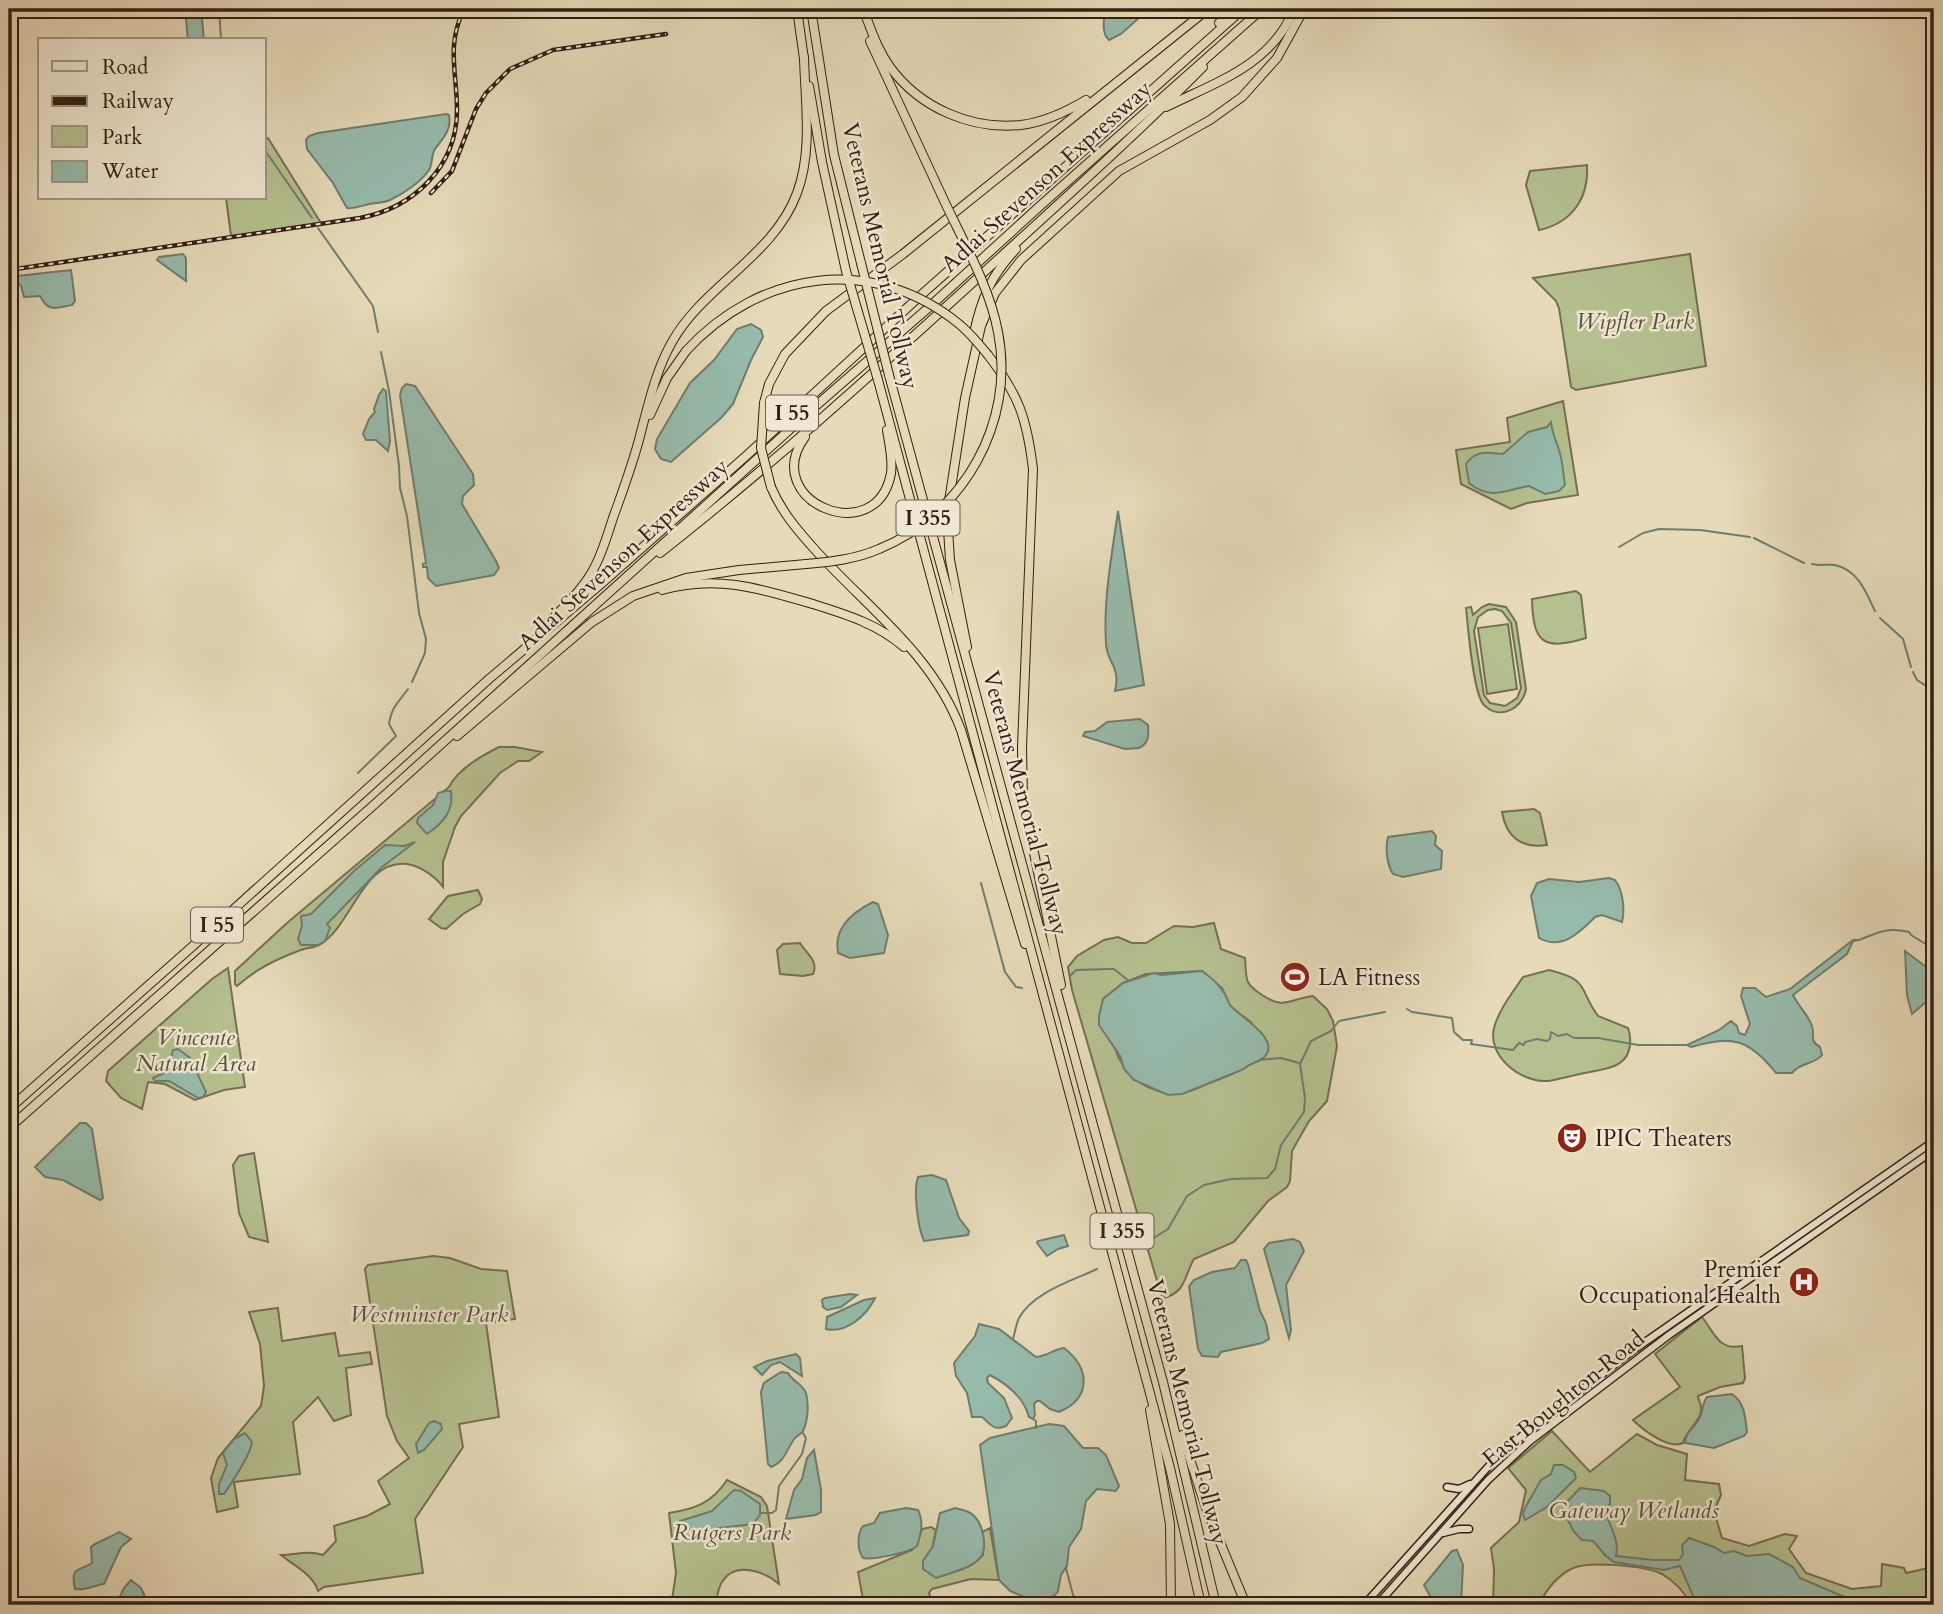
<svg xmlns="http://www.w3.org/2000/svg" width="1943" height="1614" font-family="Cardo,serif">
	<style>
		.green { fill: #b5c08f; stroke: #747052; stroke-width: 2; fill-rule: evenodd }
		.water { fill: #97bbab; stroke: #6f7d6f; stroke-width: 2 }
		.lines { fill: none; stroke-linecap: round; stroke-linejoin: round }
		.stream { stroke: #6f7d6f; stroke-width: 2 }
		.secondary-casing { stroke: #321f14; stroke-width: 9 }
		.highway-casing { stroke: #321f14; stroke-width: 10 }
		.secondary { stroke: #efe7d1; stroke-width: 6 }
		.highway { stroke: #e6dab8; stroke-width: 8 }
		.rail-casing { stroke: #321f14; stroke-width: 4.5 }
		.rail { stroke: #efe7d1; stroke-width: 2; stroke-dasharray: 5; stroke-linecap: butt }
		.highway-bridge-casing { stroke: #321f14; stroke-width: 10; stroke-linecap: butt }
		.highway-bridge { stroke: #e6dab8; stroke-width: 8 }
		.labels { text-anchor: middle; stroke-width: 5; stroke-linejoin: round; paint-order: stroke }
		.shield { fill: #efe7d1; stroke: #6b5b4d; stroke-width: 2 }
		.shield-label { font-size: 21px; font-weight: bold; fill: #321f14 }
		.street-label { font-size: 23px; fill: #321f14; stroke: #efe7d1 }
		.park-label { font-size: 23px; font-style: italic; fill: #594f39; stroke: #efe7d1 }
		.poi-label { font-size: 23px; fill: #321f14; stroke: #efe7d1; text-anchor: start }
	</style>
	<rect width="100%" height="100%" fill="#e6dab8"/>
	<filter id="stains"><feTurbulence type="fractalNoise" baseFrequency=".00286" numOctaves="4"/><feColorMatrix values="0 0 0 0 .2 0 0 0 0 .09 0 0 0 0 .02 0 0 0 .5 -.17"/></filter>
	<radialGradient id="worn" r=".72"><stop offset=".6" stop-color="#630" stop-opacity="0"/><stop offset="1" stop-color="#630" stop-opacity=".3"/></radialGradient>
	<g class="green">
		<path d="M264 137 268 138 321 223 231 236 226 198H264Z"/>
		<path d="M1587 165C1589 198 1572 223 1539 230L1526 185 1530 171Z"/>
		<path d="M1690 254 1706 366 1576 390 1571 387 1559 308 1556 301 1533 278Z"/>
		<path d="M1563 401 1578 495 1527 503 1511 509 1461 484 1456 450 1510 442 1507 418Z"/>
		<path d="M1576 591 1581 595 1586 638C1543 651 1533 643 1532 599Z"/>
		<path d="M1489 604 1506 607 1516 622 1526 689C1523 708 1500 721 1484 705 1473 694 1468 626 1466 608L1471 607 1473 615 1482 607ZM1495 609 1502 611 1511 623 1521 688 1517 698 1505 706 1490 703 1484 695 1474 631 1478 617 1488 610Z"/>
		<path d="M1508 624 1517 689 1487 694 1478 628Z"/>
		<path d="M499 747H515L542 752 529 761H518L500 773 461 816 455 827 443 862V887C435 876 420 866 407 864 362 859 352 927 319 945 313 948 305 948 298 951 275 960 256 969 237 986L235 984V971L287 923 449 787C457 770 483 755 499 747Z"/>
		<path d="M1534 809 1540 813 1547 845C1522 849 1506 837 1502 812Z"/>
		<path d="M478 890 482 899 480 904 463 914 446 929 441 928 429 919 448 896Z"/>
		<path d="M1214 923 1221 949 1245 958C1247 980 1243 982 1262 995 1285 1010 1289 999 1313 996L1327 1009 1333 1021 1337 1046 1327 1101 1309 1121 1292 1151 1290 1181 1287 1187 1268 1201 1234 1242 1194 1259C1184 1276 1186 1294 1162 1298L1072 990 1068 967 1077 956 1104 940 1118 937 1132 943H1146L1174 926 1193 927ZM1202 971 1222 988 1230 1006 1252 1023 1259 1061C1250 1062 1247 1067 1240 1070 1227 1077 1213 1081 1200 1087 1183 1095 1170 1096 1153 1089 1115 1075 1110 1035 1103 999L1123 983 1146 974Z"/>
		<path d="M800 943C806 953 819 961 813 974L803 976 780 974 777 950 783 944Z"/>
		<path d="M228 968 245 1087 224 1090 195 1100 165 1084 148 1082 142 1109 121 1098 106 1081 108 1071 212 979Z"/>
		<path d="M1549 970C1591 980 1578 989 1598 1016L1628 1028C1632 1039 1631 1055 1621 1062 1611 1070 1592 1071 1580 1074 1570 1076 1558 1080 1548 1081 1521 1083 1487 1056 1494 1028 1499 1009 1513 992 1523 977Z"/>
		<path d="M254 1153 268 1242 249 1237 239 1213 233 1165 239 1156Z"/>
		<path d="M433 1256 450 1258 481 1269 507 1271 515 1319 486 1323 499 1417 459 1424 463 1447 415 1519 423 1573 324 1587 318 1591C314 1575 293 1565 281 1555 297 1555 307 1550 323 1555L336 1541 334 1526 367 1516 390 1504 378 1481 409 1458 397 1441 387 1416 365 1269 368 1265Z"/>
		<path d="M278 1308 282 1341 335 1333 339 1356 370 1352 372 1364 346 1368 351 1415 334 1421 318 1397 293 1422 300 1474 234 1482 238 1507 217 1512 211 1478 218 1458 261 1406 264 1386 260 1344 249 1312Z"/>
		<path d="M1702 1317C1714 1332 1718 1351 1742 1346L1745 1378 1743 1383 1720 1387 1698 1396C1698 1400 1701 1403 1701 1407 1704 1417 1686 1431 1683 1443 1669 1450 1643 1430 1633 1420L1680 1387 1655 1354Z"/>
		<path d="M1552 1431 1590 1472 1637 1434 1657 1445 1687 1454 1685 1480 1719 1484 1721 1495 1714 1511 1722 1538 1749 1546 1785 1534 1797 1536 1789 1549 1806 1573 1852 1589 1881 1586 1882 1564 1904 1568 1906 1573 1933 1567 1929 1546 1934 1542V1605H1691C1685 1593 1674 1581 1662 1574 1646 1566 1587 1560 1571 1569 1556 1577 1546 1590 1539 1605H1493L1494 1569 1491 1548 1519 1522 1526 1490 1508 1468Z"/>
		<path d="M727 1480 761 1497 767 1506 779 1584C764 1571 735 1561 722 1582 718 1588 717 1599 715 1605H659L672 1600 676 1573 669 1513C695 1509 712 1503 727 1480Z"/>
		<path d="M931 1527 936 1530 932 1549 923 1561 936 1577 971 1565 983 1555 982 1532 990 1528 999 1580 971 1579 932 1589 929 1593 933 1605H864L858 1572 912 1550 918 1541 922 1529Z"/>
	</g>
	<g class="water">
		<path d="M185 9H201L204 40H188Z"/>
		<path d="M1108 9H1149L1121 34 1109 40C1102 34 1102 17 1108 9Z"/>
		<path d="M446 114 449 115C452 130 443 138 435 149 431 155 433 163 429 170 421 182 403 194 390 200 384 203 375 203 369 204 361 206 355 209 347 208L333 183 307 149 306 140 309 136 318 133Z"/>
		<path d="M183 254 186 258V281L157 260 159 257Z"/>
		<path d="M71 270 75 301 72 305C55 308 49 313 40 296L24 297 21 286 16 281 17 276Z"/>
		<path d="M751 324 761 330 763 337 751 360 733 404 722 417 671 462 661 459 655 449 657 439 690 383 714 360 737 329Z"/>
		<path d="M406 384 415 386 473 474 474 485 463 496 462 504 496 561 499 568 494 575 436 586 428 578 427 567H423V564L426 563 400 395 402 388Z"/>
		<path d="M383 389 386 391 390 441 388 451 376 440H366L363 434 369 419 375 412 374 409 379 395Z"/>
		<path d="M1551 422C1552 433 1556 440 1559 450 1563 462 1563 473 1565 485L1559 491 1545 494 1529 486C1505 490 1491 501 1469 483L1466 464C1476 449 1488 453 1503 454L1528 432 1547 427Z"/>
		<path d="M1118 511 1144 685 1115 691C1121 666 1107 663 1106 644 1103 600 1112 554 1118 511Z"/>
		<path d="M1140 719 1148 725C1149 735 1149 743 1139 748L1125 749 1083 736 1085 732 1095 731 1107 722Z"/>
		<path d="M445 791H451C454 811 443 823 427 834L417 823 418 818 433 805 438 793Z"/>
		<path d="M1432 831 1436 836 1435 845 1442 851 1441 869 1403 877 1393 874C1387 865 1385 848 1388 837Z"/>
		<path d="M415 842 382 867 327 924 330 928 325 941 318 945H301L298 939 302 926 301 916 311 914 354 871 385 845 404 846Z"/>
		<path d="M1609 878 1615 880C1623 890 1625 910 1622 922L1602 915 1595 917C1580 932 1562 951 1539 938L1531 896 1537 883 1549 879 1579 882Z"/>
		<path d="M873 902 878 904 888 935 884 953 850 958 838 953C833 928 853 912 873 902Z"/>
		<path d="M1853 940H1859L1853 941 1847 954 1793 995C1798 1006 1808 1014 1812 1026 1815 1036 1809 1041 1820 1047L1822 1055C1814 1065 1800 1062 1792 1073H1776C1749 1039 1733 1035 1691 1047L1687 1045 1719 1030 1731 1021 1737 1026 1739 1033 1745 1035 1750 1024 1741 996 1743 988H1755L1766 997 1790 989Z"/>
		<path d="M1905 951 1934 973V995L1912 1014 1907 995Z"/>
		<path d="M1202 971C1209 976 1217 982 1222 990 1226 994 1227 1000 1230 1005 1237 1015 1279 1037 1266 1055 1262 1062 1250 1062 1244 1069L1182 1094 1168 1095 1134 1080 1124 1069 1120 1056 1099 1025V1016L1103 999 1123 983 1154 973 1161 975Z"/>
		<path d="M178 1049 190 1058 206 1092 203 1097 198 1098 169 1081H155L153 1078 168 1071 173 1050Z"/>
		<path d="M80 1123H86L92 1129 103 1198 100 1200 63 1180 45 1177 35 1167Z"/>
		<path d="M932 1175 946 1180 959 1218 969 1231 968 1235 924 1241C918 1228 913 1191 918 1177Z"/>
		<path d="M1064 1235 1068 1246 1058 1249 1047 1256 1037 1243 1038 1241Z"/>
		<path d="M1293 1239 1300 1242 1304 1251 1286 1285 1291 1330 1289 1338 1264 1249 1269 1243Z"/>
		<path d="M1241 1260H1246L1248 1264 1260 1311 1266 1323 1269 1339 1262 1343 1221 1352 1218 1357 1202 1356 1198 1349 1189 1286 1194 1280 1212 1272 1235 1268Z"/>
		<path d="M850 1294 857 1295 841 1307 827 1310 823 1307 822 1300 825 1298Z"/>
		<path d="M875 1298C867 1315 846 1334 826 1329L827 1317 864 1300Z"/>
		<path d="M979 1324 999 1329 1036 1357C1048 1356 1054 1349 1064 1348 1090 1368 1092 1398 1059 1412L1050 1409 1040 1401H1037L1034 1404 1035 1415 1033 1419 1029 1417C1024 1398 1007 1384 990 1375L987 1378 988 1383 1004 1398 1012 1418 1006 1426C994 1431 991 1425 982 1417H972L967 1393 956 1376 954 1363 975 1336Z"/>
		<path d="M796 1354 800 1358 802 1376 780 1362 771 1365 762 1375 754 1367 767 1361Z"/>
		<path d="M781 1372 788 1373C792 1381 803 1384 806 1393 809 1404 808 1421 803 1431 802 1433 797 1436 795 1438 787 1448 785 1462 771 1467L768 1464 761 1392 764 1383Z"/>
		<path d="M1732 1394C1745 1403 1745 1417 1747 1432L1744 1436 1714 1448 1685 1443C1685 1432 1694 1428 1699 1419 1704 1411 1701 1405 1707 1397Z"/>
		<path d="M434 1421 441 1424 442 1429 424 1450 418 1453 416 1444 429 1423Z"/>
		<path d="M1049 1424 1064 1426 1083 1448H1098L1106 1455 1119 1486 1116 1491 1097 1489 1086 1501 1081 1529 1069 1547 1067 1566 1061 1575 1058 1591 1054 1596 1044 1600 1024 1597 1010 1591 999 1580 980 1445 990 1438Z"/>
		<path d="M245 1433 252 1442C251 1455 232 1482 224 1494H219V1484L227 1465 223 1453 234 1439Z"/>
		<path d="M814 1450 821 1490V1512L816 1515 786 1519 794 1490 802 1479 807 1458Z"/>
		<path d="M1554 1465H1563L1574 1472 1576 1478 1547 1507 1525 1520 1523 1514 1525 1508 1541 1480 1551 1474Z"/>
		<path d="M1580 1488 1604 1491 1610 1496V1504L1605 1508C1608 1526 1620 1538 1616 1556L1654 1560H1679L1683 1554 1682 1545 1689 1538 1714 1547 1724 1553 1734 1551 1747 1556 1769 1554 1793 1567 1800 1578 1863 1605H1697L1680 1566 1664 1570 1614 1562 1606 1556 1593 1541 1582 1540 1574 1532 1565 1514 1567 1502Z"/>
		<path d="M734 1490 741 1491 760 1504V1515L753 1524 694 1531 679 1528 680 1521 712 1511Z"/>
		<path d="M906 1508 918 1510C924 1522 921 1534 917 1546 909 1553 873 1560 863 1558 857 1549 857 1534 863 1526L874 1523 880 1513Z"/>
		<path d="M955 1508C963 1510 970 1511 975 1517 983 1525 988 1549 980 1558 971 1569 949 1573 936 1578L923 1569V1561L933 1546 940 1513Z"/>
		<path d="M119 1532 131 1539 121 1547 104 1584C94 1585 85 1591 75 1589 70 1566 78 1572 92 1563L91 1547C96 1542 112 1537 119 1532Z"/>
		<path d="M1457 1550 1463 1565 1461 1605H1435L1424 1585 1452 1551Z"/>
		<path d="M131 1580 141 1588 147 1601 144 1605H116L124 1588Z"/>
	</g>
	<g class="lines">
		<g class="stream">
			<path d="M219 9 221 39 223 40"/>
			<path d="M264 149 312 218"/>
			<path d="M318 228 373 306 378 332"/>
			<path d="M381 352 389 391 399 466 400 488 407 516 419 613 426 639 425 653 412 682"/>
			<path d="M1754 538 1804 563"/>
			<path d="M1619 547 1643 533 1659 529 1700 530 1750 537"/>
			<path d="M1812 564C1820 566 1827 564 1835 565 1858 570 1866 592 1875 611"/>
			<path d="M1880 618 1903 639 1911 667"/>
			<path d="M1913 672 1917 680 1934 691"/>
			<path d="M358 773 396 736 389 724C392 706 398 703 408 689"/>
			<path d="M981 883 1005 972 1016 987 1022 988"/>
			<path d="M1859 940C1879 932 1887 927 1909 932L1911 935 1934 949"/>
			<path d="M1070 976 1076 970 1109 969H1114L1129 981"/>
			<path d="M1407 1009 1412 1012 1452 1018 1454 1032 1463 1040H1472L1471 1044 1513 1050 1519 1043 1524 1045 1525 1042 1537 1039 1547 1041 1550 1039 1551 1032 1558 1036 1567 1034 1574 1038H1598L1638 1045H1687"/>
			<path d="M1260 1060 1281 1058 1299 1063"/>
			<path d="M1144 1244 1168 1229 1187 1196 1204 1185 1231 1179 1267 1178 1275 1169 1281 1145 1304 1112 1305 1098 1300 1064 1311 1041 1331 1031 1339 1021 1385 1012"/>
			<path d="M1013 1339C1015 1333 1016 1324 1019 1318 1033 1292 1072 1281 1097 1269"/>
			<path d="M1033 1419 1036 1421V1428"/>
			<path d="M760 1513H772L776 1510 779 1486 802 1454 806 1438 803 1433"/>
			<path d="M1066 1568 1073 1595 1081 1605"/>
			<path d="M1929 1596 1934 1587"/>
		</g>
		<g class="secondary-casing">
			<g id="secondary">
				<path d="M1447 1487 1459 1489 1470 1484"/>
				<path d="M1443 1533 1459 1529H1469"/>
				<path d="M1364 1605 1488 1467 1525 1433 1635 1349 1934 1141"/>
				<path d="M1377 1605 1488 1480 1530 1441 1669 1335 1934 1150"/>
			</g>
		</g>
		<g class="highway-casing">
			<g id="highway">
				<path d="M797 9 804 59"/>
				<path d="M811 9 834 155 861 263"/>
				<path d="M863 9C871 29 877 49 890 67 920 108 971 130 1021 125 1045 122 1066 112 1086 100"/>
				<path d="M1219 23 1234 9"/>
				<path d="M870 41 941 194"/>
				<path d="M809 86 822 162 846 271"/>
				<path d="M1166 107C1216 82 1272 65 1294 9"/>
				<path d="M974 333C981 299 992 274 1016 249"/>
				<path d="M988 355C1019 395 1027 419 1033 469L1022 747 1023 799 1061 985"/>
				<path d="M889 375 1163 1382 1216 1605"/>
				<path d="M878 380 1170 1468 1201 1605"/>
				<path d="M764 403 769 384 785 354 826 311 903 254 1208 9"/>
				<path d="M650 415 667 378 686 351"/>
				<path d="M805 437C758 501 877 551 891 473 893 459 889 444 887 430"/>
				<path d="M771 487C782 513 799 532 817 552 869 609 933 655 961 730L1025 944"/>
				<path d="M660 553C767 469 869 377 970 285 1048 213 1128 143 1203 67"/>
				<path d="M662 590C718 574 762 589 816 605 848 615 879 625 904 647"/>
				<path d="M547 624C563 608 581 591 592 572 602 555 607 536 613 518 623 490 634 461 641 432 649 402 656 370 672 342 703 286 774 256 797 193 813 151 805 101 804 57"/>
				<path d="M967 647 950 560 947 514 965 398 981 326 995 293 1021 260 1119 171 1210 120 1242 97 1277 58 1304 9"/>
				<path d="M457 736 592 622 633 596 686 578 739 570 806 564"/>
				<path d="M9 1109 194 945 489 679 601 584 746 456 920 296 1243 9"/>
				<path d="M9 1128 376 803 818 404 927 309 1041 205 1262 9"/>
				<path d="M1150 1410 1170 1524 1171 1605"/>
				<path d="M1182 1435 1206 1508 1246 1605"/>
			</g>
		</g>
		<use href="#secondary" class="secondary"/>
		<use href="#highway" class="highway"/>
		<g class="rail-casing">
			<g id="rail">
				<path d="M431 193 452 171 476 109 486 93 510 69 553 50 666 34"/>
				<path d="M9 270 360 218C413 208 457 167 457 110 457 72 446 46 464 9"/>
			</g>
		</g>
		<use href="#rail" class="rail"/>
		<g class="highway-bridge-casing">
			<g id="highway-bridge">
				<path d="M861 263 889 375"/>
				<path d="M846 271 878 380"/>
				<path d="M686 351C759 271 872 253 959 324 970 333 979 344 988 355"/>
				<path d="M764 403 761 448 771 487"/>
				<path d="M806 564C831 562 856 559 879 549 963 515 1016 422 998 332 989 284 961 238 941 194"/>
			</g>
		</g>
		<use href="#highway-bridge" class="highway-bridge"/>
	</g>
	<defs>
		<g id="stadium-disc" transform="scale(1.575)"><circle r="9.5" fill="#8f2418" stroke="#efe7d1"/><path d="M0-5a6.5 5 0 1 0 0 10a6.5 5 0 1 0 0-10ZM-3.5-1.8h7v3.6h-7Z" fill="#fff"/></g>
		<g id="theatre-disc" transform="scale(1.575)"><circle r="9.5" fill="#8f2418" stroke="#efe7d1"/><path d="M-5-5.5Q0-4 5-5.5V0Q5 5 0 6Q-5 5-5 0ZM-3.3-2.5H-1v1.5H-3.3ZM1-2.5H3.3v1.5H1ZM-2.8 1Q0 5.5 2.8 1Z" fill="#fff"/></g>
		<g id="hospital-disc" transform="scale(1.575)"><circle r="9.5" fill="#8f2418" stroke="#efe7d1"/><path d="M-5-5h3v3.5h4V-5h3V5h-3V1.5h-4V5h-3Z" fill="#fff"/></g>
	</defs>
	<g fill-rule="evenodd">
		<use href="#stadium-disc" x="1295" y="977"/>
		<use href="#theatre-disc" x="1572" y="1138"/>
		<use href="#hospital-disc" x="1804" y="1282"/>
	</g>
	<g class="labels">
		<g class="shield">
			<rect x="766" y="395.5" width="52" height="35" rx="5"/>
			<rect x="896.5" y="500.5" width="63" height="35" rx="5"/>
			<rect x="191" y="907.5" width="52" height="35" rx="5"/>
			<rect x="1090.5" y="1213.5" width="63" height="35" rx="5"/>
		</g>
		<g class="shield-label">
			<text x="792" y="420">I 55</text>
			<text x="928" y="525">I 355</text>
			<text x="217" y="932">I 55</text>
			<text x="1122" y="1238">I 355</text>
		</g>
		<g class="street-label">
			<text transform="translate(1046 176) rotate(-42)" y="8">Adlai Stevenson Expressway</text>
			<text transform="translate(881 256) rotate(77)" y="8">Veterans Memorial Tollway</text>
			<text transform="translate(623 554) rotate(-42)" y="8">Adlai Stevenson Expressway</text>
			<text transform="translate(1026 803) rotate(75)" y="8">Veterans Memorial Tollway</text>
			<text transform="translate(1563 1398) rotate(-39)" y="8">East Boughton Road</text>
			<text transform="translate(1188 1412) rotate(76)" y="8">Veterans Memorial Tollway</text>
		</g>
		<g class="park-label">
			<text x="1635" y="329">Wipfler Park</text>
			<text x="196" y="1045">Vincente<tspan x="196" dy="26">Natural Area</tspan></text>
			<text x="429" y="1322">Westminster Park</text>
			<text x="1634" y="1518">Gateway Wetlands</text>
			<text x="732" y="1540">Rutgers Park</text>
		</g>
		<g class="poi-label">
			<text x="1318" y="985">LA Fitness</text>
			<text x="1595" y="1146">IPIC Theaters</text>
			<text x="1781" y="1277" text-anchor="end">Premier<tspan x="1781" dy="26">Occupational Health</tspan></text>
		</g>
	</g>
	<rect width="1943" height="1614" fill="none" stroke="#e6dab8" stroke-width="35"/>
	<rect x="10" y="10" width="1922" height="1593" fill="none" stroke="#321f14" stroke-width="3.5"/>
	<rect x="18" y="18" width="1908" height="1579" fill="none" stroke="#321f14" stroke-width="2"/>
	<rect x="38" y="38" width="228" height="161" fill="#efe7d1" stroke="#a39785" stroke-width="2"/>
	<rect x="52" y="61" width="35" height="10" fill="#efe7d1" stroke="#a39785" stroke-width="2"/>
	<text x="102" y="74" font-size="21" fill="#321f14">Road</text>
	<rect x="52" y="96" width="35" height="10" fill="#321f14" stroke="#a39785" stroke-width="2"/>
	<text x="102" y="108" font-size="21" fill="#321f14">Railway</text>
	<rect x="52" y="126" width="35" height="21" fill="#b5c08f" stroke="#a39785" stroke-width="2"/>
	<text x="102" y="144" font-size="21" fill="#321f14">Park</text>
	<rect x="52" y="161" width="35" height="21" fill="#97bbab" stroke="#a39785" stroke-width="2"/>
	<text x="102" y="178" font-size="21" fill="#321f14">Water</text>
	<rect width="100%" height="100%" filter="url(#stains)"/>
	<rect width="100%" height="100%" fill="url(#worn)"/>
</svg>
